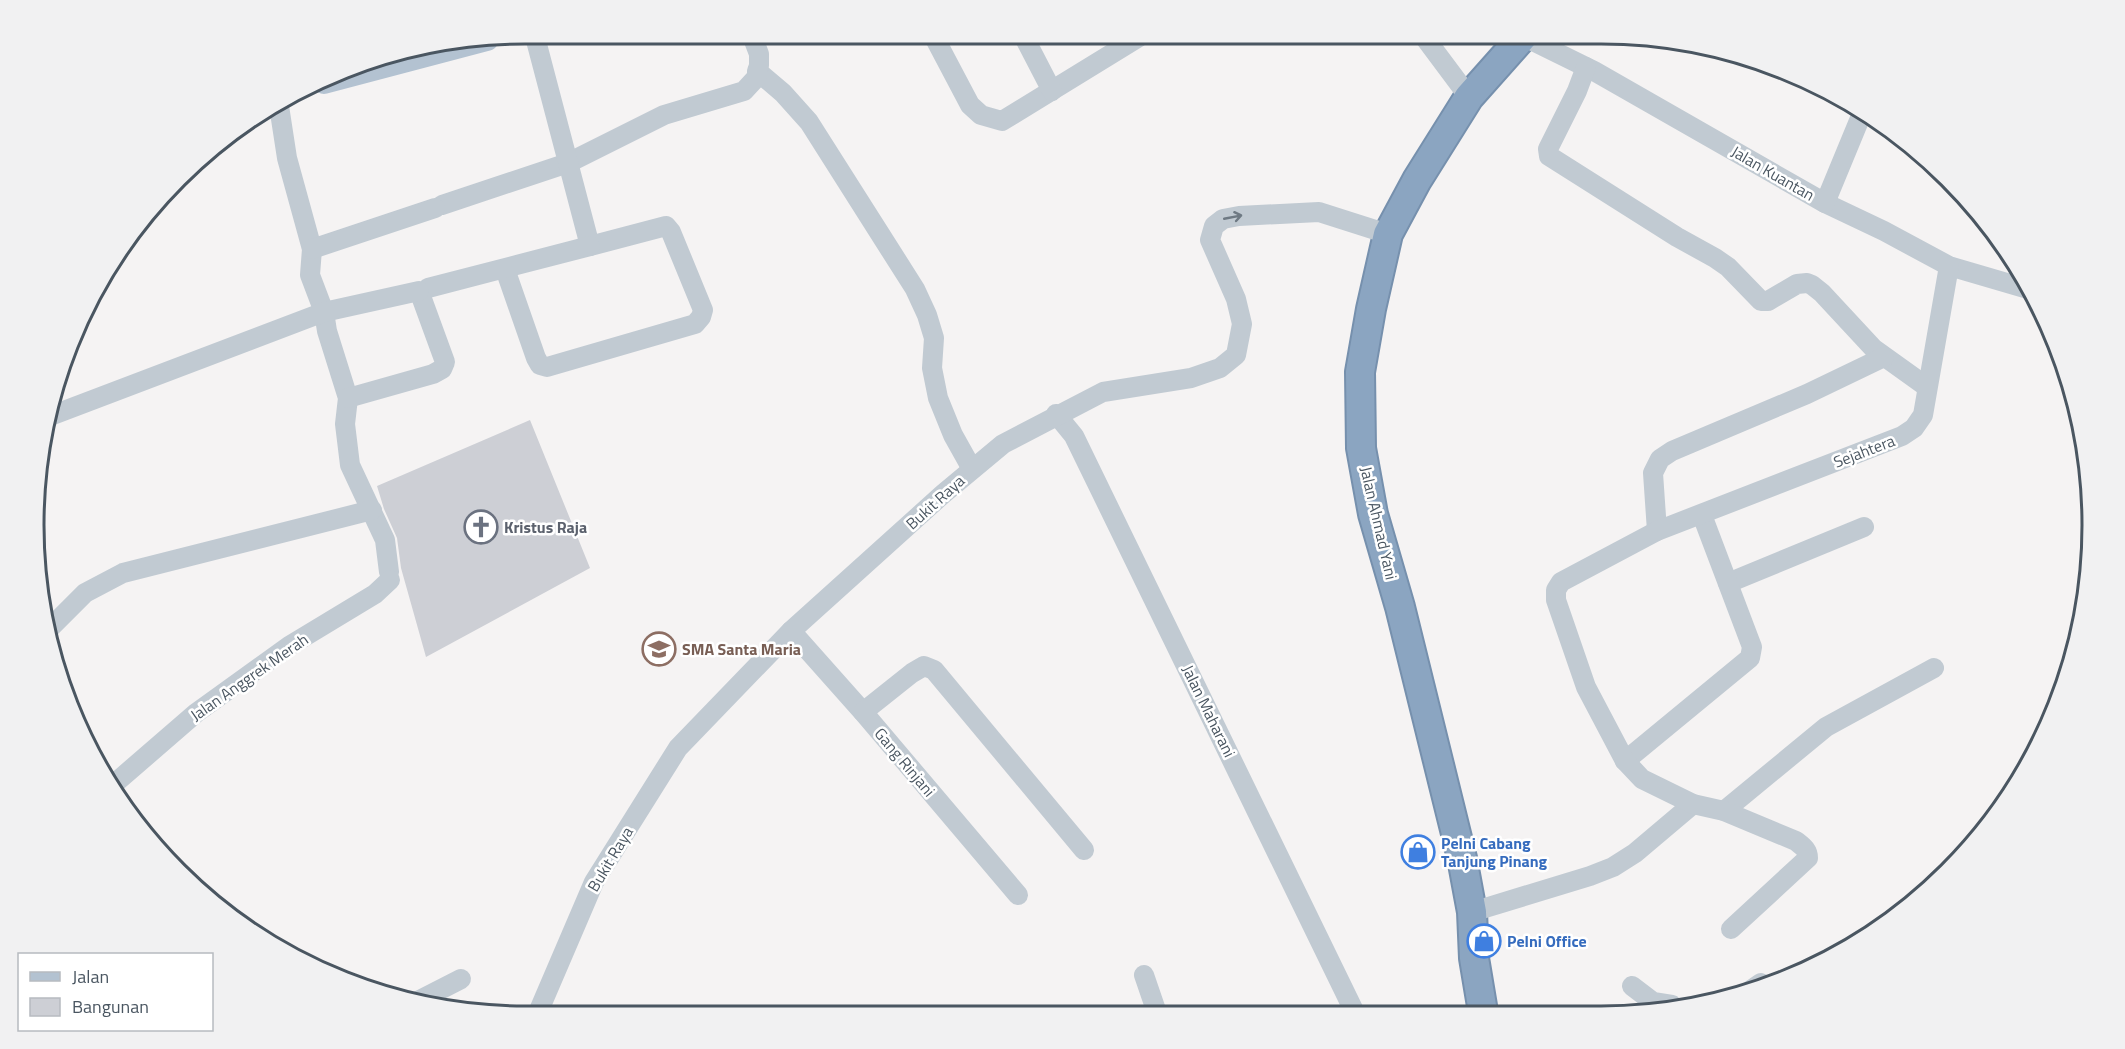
<svg xmlns="http://www.w3.org/2000/svg" width="2125" height="1049" font-family="'Titillium Web',sans-serif">
	<style>
		.building { fill: #cdcfd5 }
		.lines { fill: none; stroke-linecap: round; stroke-linejoin: round }
		.highway-casing { stroke: #7690ad; stroke-width: 32 }
		.minor { stroke: #c1cad2; stroke-width: 20 }
		.major { stroke: #b3c2d1; stroke-width: 24 }
		.highway { stroke: #8ba5c1; stroke-width: 28 }
		.oneway { stroke: #6e7983 }
		.labels { text-anchor: middle; stroke-width: 5; stroke-linejoin: round; paint-order: stroke }
		.street-label { font-size: 16px; fill: #4a5661; stroke: #fff }
		.worship-label { font-size: 16px; font-weight: bold; fill: #5b616d; stroke: #fff; text-anchor: start }
		.education-label { font-size: 16px; font-weight: bold; fill: #785e54; stroke: #fff; text-anchor: start }
		.shop-label { font-size: 16px; font-weight: bold; fill: #366cbe; stroke: #fff; text-anchor: start }
		.rim { fill: none; stroke: #4a5661; stroke-width: 3 }
	</style>
	<rect width="100%" height="100%" fill="#f5f3f3"/>
	<path class="building" d="M530 420 590 568 426 657 401 568 397 538 384 509 377 486Z"/>
	<g class="lines">
		<g class="highway-casing">
			<path id="highway" d="M1483 1012 1474 958 1472 912 1462 858 1400 607 1373 514 1361 448 1360 372 1371 309 1388 234 1417 180 1469 97 1525 34"/>
		</g>
		<g class="minor">
			<path d="M932 33 970 105 981 115 1002 121 1139 37"/>
			<path d="M1022 33 1052 91"/>
			<path d="M1422 34 1469 97"/>
			<path d="M1523 36 1594 71 1825 203 1884 231 1949 266 2031 290"/>
			<path d="M1586 67 1577 91 1548 149 1549 156 1677 237 1715 258 1728 267 1761 301H1768L1797 284 1807 283 1812 285 1822 293 1874 349 1927 387"/>
			<path d="M757 71 783 93 809 122 915 289 927 315 934 338 932 368 938 398 953 435 972 469"/>
			<path d="M279 106 287 158 312 249 310 275 324 312 327 331 348 398 345 424 350 465 385 540 389 572"/>
			<path d="M1825 203 1863 111"/>
			<path d="M442 205 568 163 664 115 744 91 756 78 759 65V54L751 33"/>
			<path d="M312 249 435 208"/>
			<path d="M505 269 536 358 540 365 547 367 695 324 701 317 703 310 671 232 666 226 590 246 534 33"/>
			<path d="M428 288 590 246"/>
			<path d="M348 398 433 374 442 369 445 362 422 299"/>
			<path d="M1056 414 1074 436 1355 1013"/>
			<path d="M45 418 324 312 419 291"/>
			<path d="M1657 531 1653 473 1660 459 1672 451 1807 394 1884 357"/>
			<path d="M1728 583 1864 527"/>
			<path d="M49 629 85 593 123 573 372 510"/>
			<path d="M791 631 863 712 1018 895"/>
			<path d="M863 712 912 673 924 666 934 670 1084 850"/>
			<path d="M1625 761 1750 658 1752 647 1702 515"/>
			<path d="M114 784 196 713 289 646 375 594 390 580"/>
			<path d="M1724 811 1826 727 1934 668"/>
			<path d="M1472 912 1590 876 1613 867 1635 853 1693 804"/>
			<path d="M1731 929 1808 858C1808 849 1802 846 1796 841L1724 811 1693 804 1642 779 1625 761 1586 687 1556 600V590L1561 582 1657 531 1902 436 1914 428 1923 415 1949 266"/>
			<path d="M1144 975 1157 1013"/>
			<path d="M1632 986 1653 1002 1672 1005 1675 1009"/>
			<path d="M1748 992 1761 983"/>
			<path d="M416 1002 461 979"/>
			<path d="M537 1015 594 882 678 748 791 631 943 494 1003 444 1103 392 1191 378 1220 368 1236 355 1242 324 1236 299 1210 240 1214 226 1223 219 1239 216 1319 212 1388 234"/>
		</g>
		<path class="major" d="M324 82 487 39"/>
		<use href="#highway" class="highway"/>
	</g>
	<defs><path id="oneway-shaft" d="M-6 0H5M1.5-3L5.5 0L1.5 3" fill="none" stroke-width="1.6" stroke-linecap="round" stroke-linejoin="round" transform="scale(1.5)"/></defs>
	<use class="oneway" href="#oneway-shaft" transform="translate(1233 217) rotate(-11)"/>
	<defs>
		<g id="church-ring" transform="scale(1.725)"><circle r="9.5" fill="#fff" stroke="#6b7280" stroke-width="1.5"/><path d="M-1.2-6h2.4v3.5h3.3v2.4h-3.3V6h-2.4V-.1h-3.3v-2.4h3.3Z" fill="#6b7280"/></g>
		<g id="school-ring" transform="scale(1.725)"><circle r="9.5" fill="#fff" stroke="#8d6e63" stroke-width="1.5"/><path d="M0-5L7-2L0 1L-7-2ZM-4 1L0 2.5L4 1V4Q0 6-4 4Z" fill="#8d6e63"/></g>
		<g id="shop-ring" transform="scale(1.725)"><circle r="9.5" fill="#fff" stroke="#3f7fe0" stroke-width="1.5"/><path d="M-5-2.5h2.3a2.7 3.5 0 0 1 5.4 0H5L5.5 6h-11ZM-1.5-2.5h3a1.5 2.3 0 0 0-3 0Z" fill="#3f7fe0"/></g>
	</defs>
	<g fill-rule="evenodd">
		<use href="#church-ring" x="481" y="527"/>
		<use href="#school-ring" x="659" y="649"/>
		<use href="#shop-ring" x="1418" y="852"/>
		<use href="#shop-ring" x="1484" y="941"/>
	</g>
	<g class="labels">
		<g class="street-label">
			<text transform="translate(1773 173) rotate(30)" y="6">Jalan Kuantan</text>
			<text transform="translate(1864 451) rotate(-21)" y="6">Sejahtera</text>
			<text transform="translate(935 502) rotate(-42)" y="6">Bukit Raya</text>
			<text transform="translate(1379 523) rotate(77)" y="6">Jalan Ahmad Yani</text>
			<text transform="translate(249 677) rotate(-35)" y="6">Jalan Anggrek Merah</text>
			<text transform="translate(1209 711) rotate(64)" y="6">Jalan Maharani</text>
			<text transform="translate(905 762) rotate(50)" y="6">Gang Rinjani</text>
			<text transform="translate(610 859) rotate(-59)" y="6">Bukit Raya</text>
		</g>
		<g class="worship-label">
			<text x="504" y="533">Kristus Raja</text>
		</g>
		<g class="education-label">
			<text x="682" y="655">SMA Santa Maria</text>
		</g>
		<g class="shop-label">
			<text x="1441" y="849">Pelni Cabang<tspan x="1441" dy="18">Tanjung Pinang</tspan></text>
			<text x="1507" y="947">Pelni Office</text>
		</g>
	</g>
	<path d="M0 0H2125V1049H0ZM525 44H1601A481 481 0 0 1 2082 525V525A481 481 0 0 1 1601 1006H525A481 481 0 0 1 44 525V525A481 481 0 0 1 525 44Z" fill="#f1f1f2" fill-rule="evenodd"/>
	<path class="rim" d="M525 44H1601A481 481 0 0 1 2082 525V525A481 481 0 0 1 1601 1006H525A481 481 0 0 1 44 525V525A481 481 0 0 1 525 44Z"/>
	<rect x="18" y="953" width="195" height="78" fill="#ffffff" stroke="#b7bbc0" stroke-width="1.5"/>
	<rect x="30" y="972" width="30" height="9" fill="#b3c2d1" stroke="#b7bbc0" stroke-width="1.5"/>
	<text x="72" y="983" font-size="18" fill="#4a5661">Jalan</text>
	<rect x="30" y="998" width="30" height="18" fill="#cdcfd5" stroke="#b7bbc0" stroke-width="1.5"/>
	<text x="72" y="1013" font-size="18" fill="#4a5661">Bangunan</text>
</svg>
